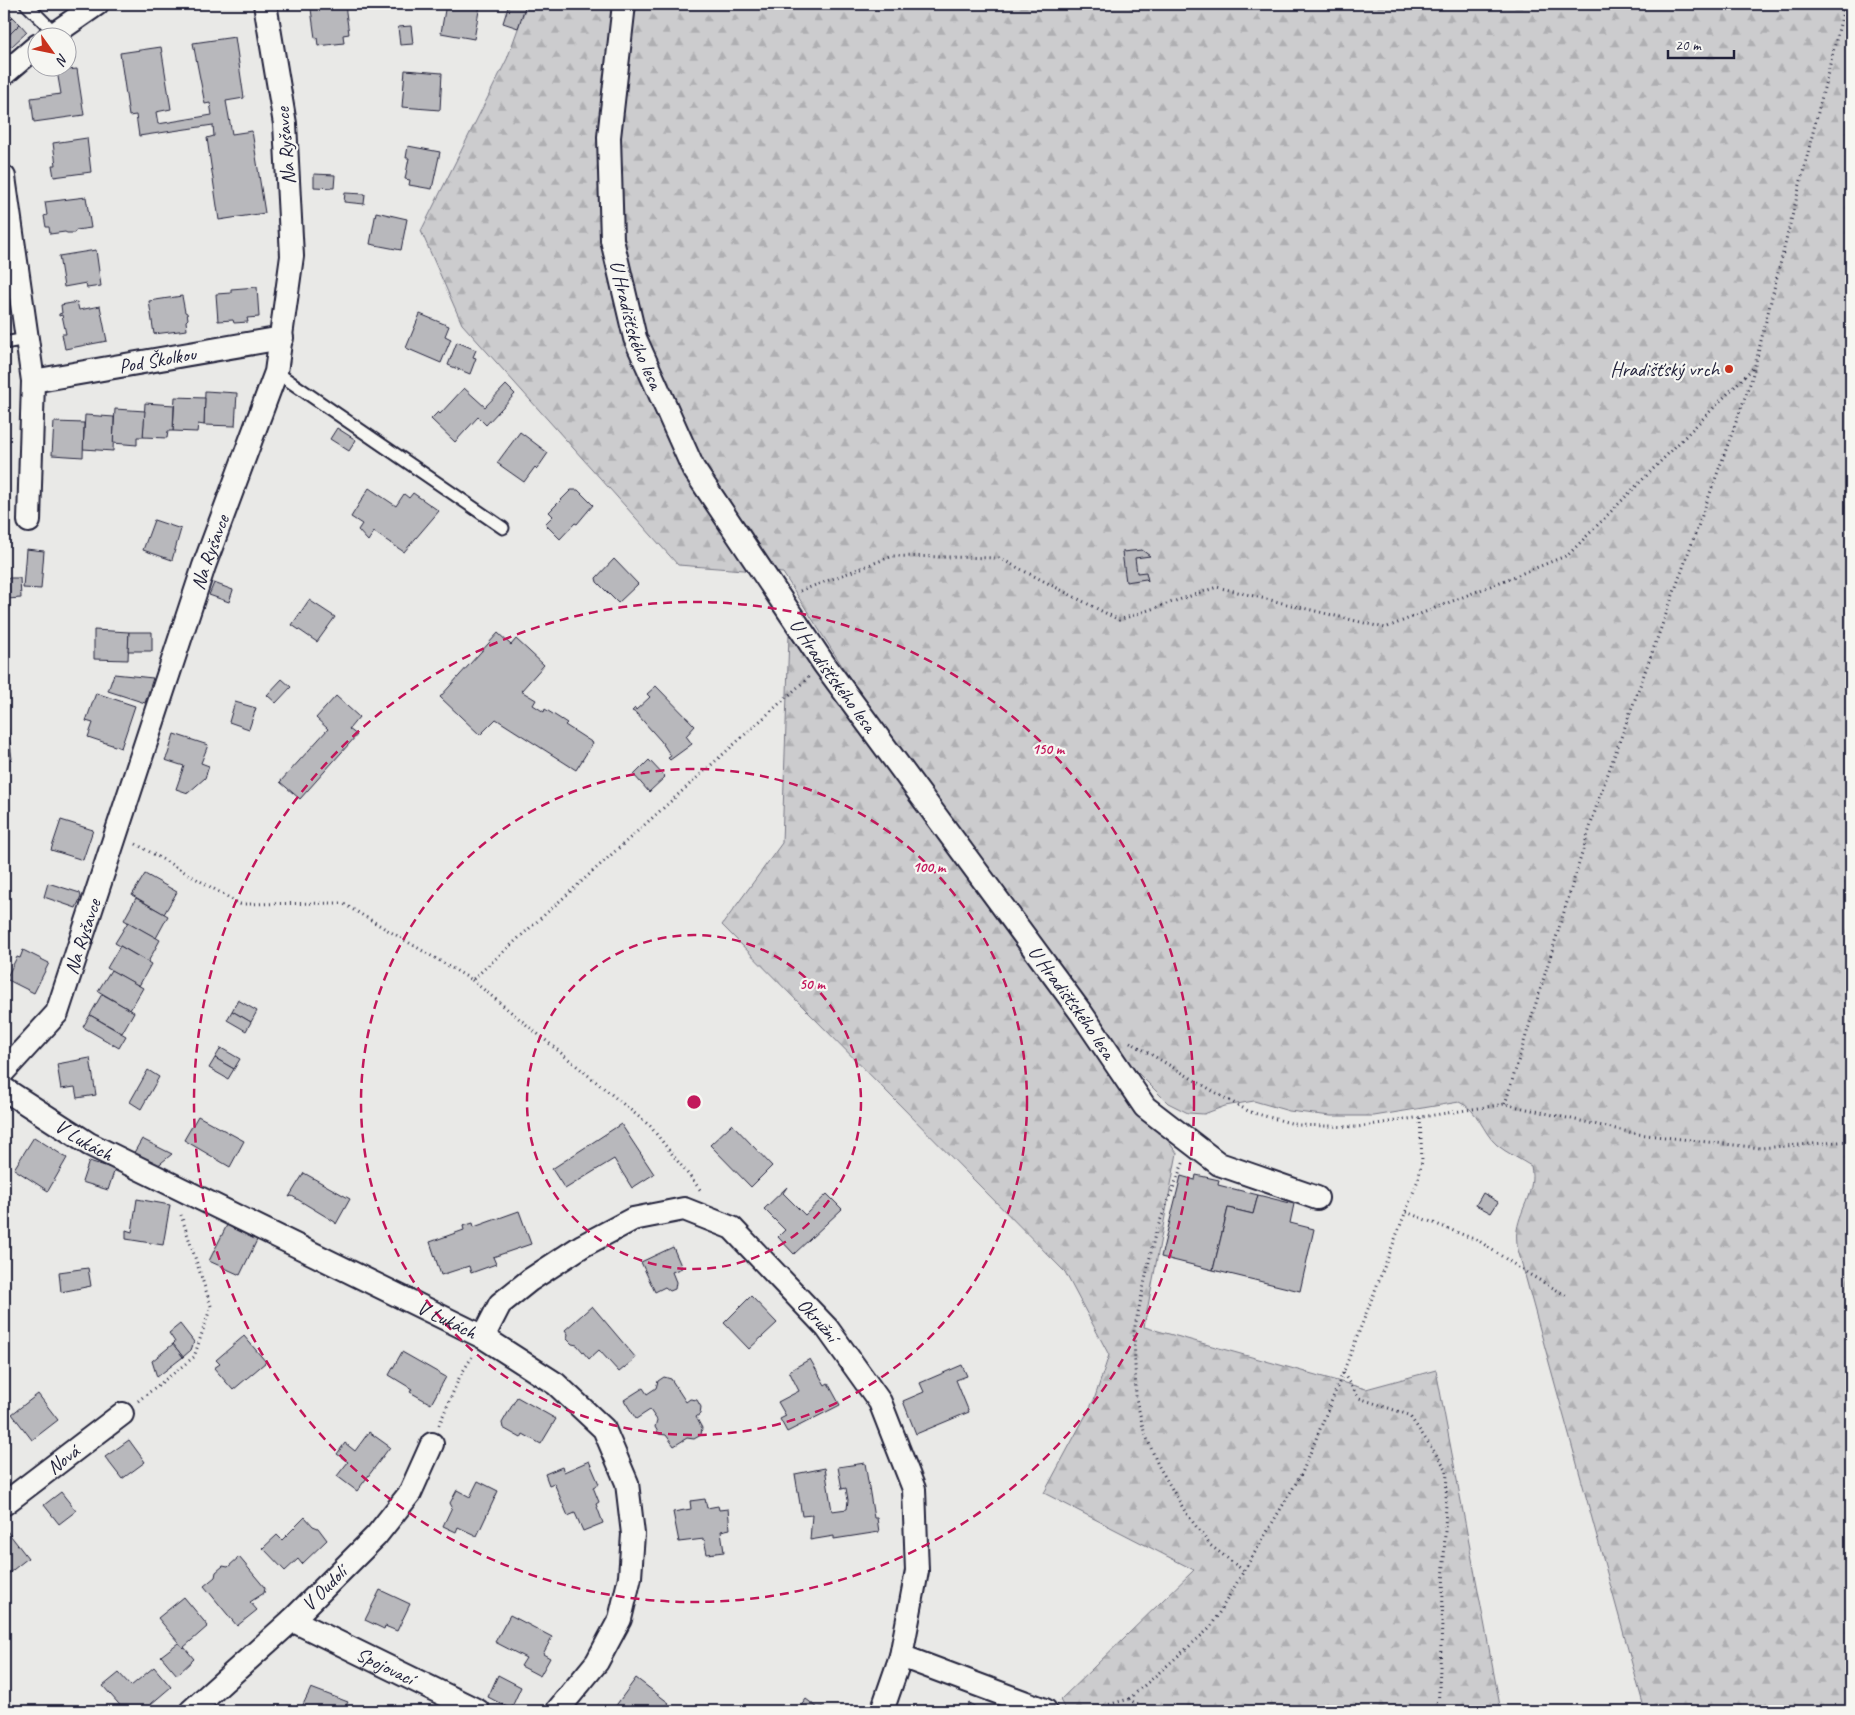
<svg xmlns="http://www.w3.org/2000/svg" width="1855" height="1715" font-family="Caveat,sans-serif">
	<style>
		.forest { fill: url(#forest-firs); stroke: #777784 }
		.building { fill: #b8b8bc; stroke: #22223b }
		.lines { fill: none; stroke-linecap: round; stroke-linejoin: round }
		.service-casing { stroke: #22223b; stroke-width: 15 }
		.minor-casing { stroke: #22223b; stroke-width: 26 }
		.path { stroke: #22223b; stroke-width: 3; stroke-dasharray: 1 4; stroke-linecap: butt }
		.service { stroke: #f6f6f2; stroke-width: 11 }
		.minor { stroke: #f6f6f2; stroke-width: 22 }
		.ring { fill: none; stroke: #c2185b; stroke-width: 2.5; stroke-dasharray: 9 6 }
		.poi-dot { fill: #c8321e; stroke: #f6f6f2; stroke-width: 2 }
		.labels { text-anchor: middle; stroke-width: 4.5; stroke-linejoin: round; paint-order: stroke }
		.street-label { font-size: 20px; fill: #22223b; stroke: #f6f6f2 }
		.poi-label { font-size: 20px; fill: #22223b; stroke: #f6f6f2; text-anchor: end }
		.centre { fill: #c2185b; stroke: #f6f6f2; stroke-width: 2.5 }
		.ring-label { font-size: 15px; text-anchor: middle; font-weight: bold; fill: #c2185b; stroke: #f6f6f2; stroke-width: 4.5; stroke-linejoin: round; paint-order: stroke }
	</style>
	<defs>
		<pattern id="forest-firs" width="22" height="20" patternUnits="userSpaceOnUse" patternTransform="scale(1.25)"><rect width="22" height="20" fill="#ccccce"/><path d="M5 1l3.5 6h-7zM16 11l3.5 6h-7z" fill="#afafb2"/></pattern>
	</defs>
	<rect width="100%" height="100%" fill="#e9e9e7"/>
	<filter id="ink" filterUnits="userSpaceOnUse"><feTurbulence type="fractalNoise" baseFrequency=".02" numOctaves="2"/><feDisplacementMap in="SourceGraphic" scale="10" xChannelSelector="R" yChannelSelector="G"/><feConvolveMatrix kernelMatrix="1 2 1 2 8 2 1 2 1" color-interpolation-filters="sRGB"/></filter>
	<g filter="url(#ink)">
		<g class="forest">
			<path d="M527 4H1851V1711H1645L1517 1246C1517 1241 1516 1235 1517 1230 1521 1206 1536 1192 1531 1166 1520 1159 1507 1153 1497 1145 1482 1132 1479 1110 1459 1102L1374 1116H1331L1289 1111 1254 1101 1225 1106 1204 1114 1188 1113 1168 1103 1128 1063 872 713 783 573 678 565 462 324 421 231 507 59Z"/>
			<path d="M789 635 1177 1153 1144 1327 1366 1389 1436 1370 1501 1711H1066L1060 1700 1194 1570 1044 1493 1094 1400 1109 1355 1065 1272 722 925 782 843Z"/>
		</g>
		<g class="building">
			<path d="M446 4 480 5 474 39 441 33Z"/>
			<path d="M509 4H526L518 28 503 23Z"/>
			<path d="M345 5 349 34 343 35 344 43 318 46 317 37 315 38 311 9Z"/>
			<path d="M6 10 13 17 4 26V12Z"/>
			<path d="M13 17 20 24 4 40V26Z"/>
			<path d="M20 24 27 32 11 47 4 40Z"/>
			<path d="M411 26 413 44 400 45 398 27Z"/>
			<path d="M235 37 244 98 226 101 232 134 252 131 265 213 219 220 207 138 214 136 213 125 139 136 136 115 129 116 120 53 161 47 171 109 156 112 158 124 212 115 210 103 205 104 193 43Z"/>
			<path d="M77 69 84 115 34 122 31 98 61 94 57 71Z"/>
			<path d="M405 70 442 73 440 110 402 107Z"/>
			<path d="M87 138 91 172 54 177 52 165H56L53 143Z"/>
			<path d="M408 146 440 152 432 189 409 185 410 180 405 179 409 158H406Z"/>
			<path d="M314 174 335 175 334 188 314 187Z"/>
			<path d="M345 193 365 194 364 204 344 202Z"/>
			<path d="M86 197 91 228 76 230 74 233H67L65 232 50 234 49 227H46L44 216 47 215 45 202Z"/>
			<path d="M376 212 407 219 401 250 370 244Z"/>
			<path d="M96 250 101 286 87 288 86 283 64 287 59 256Z"/>
			<path d="M257 287 259 317 247 318 248 322 234 323 233 320 218 321 216 294 231 293V289Z"/>
			<path d="M182 296 185 312 187 313 188 319 186 321 187 330 154 334 149 301Z"/>
			<path d="M77 302 79 310 100 306 107 341 65 349 62 334H66L62 315 59 316V314L62 313 61 305Z"/>
			<path d="M420 314 449 326 445 336 451 339 441 363 406 348Z"/>
			<path d="M457 342 476 350 473 357 476 358 470 374 448 365Z"/>
			<path d="M506 385 515 394 486 425 478 417 455 442 431 419 438 412 440 414 464 388 485 407Z"/>
			<path d="M205 391 237 393 235 426 204 425Z"/>
			<path d="M175 397 205 398 204 425 198 424 197 432 173 431Z"/>
			<path d="M145 403 174 405 173 431H168L167 438 143 437Z"/>
			<path d="M115 409 145 411 143 437H137V445L113 443Z"/>
			<path d="M85 415 114 417 113 451 83 449Z"/>
			<path d="M54 422 84 423 83 457 52 455Z"/>
			<path d="M337 428 356 440 349 451 330 439Z"/>
			<path d="M520 432 548 453 537 469 535 467 524 482 497 463Z"/>
			<path d="M369 488 396 506 404 494 409 498 413 493 439 511 404 552 374 532 368 541 358 530 362 524 351 517Z"/>
			<path d="M571 490H578L593 505 577 524 575 523 560 539 545 524 553 516 549 512Z"/>
			<path d="M154 520 181 529 172 560 143 550Z"/>
			<path d="M26 549 44 551 41 589 23 588Z"/>
			<path d="M1142 550 1150 556 1135 558 1137 573 1146 572 1148 581 1146 579 1126 582 1122 552Z"/>
			<path d="M614 559 638 584 618 603 597 582 596 578Z"/>
			<path d="M7 578H20L21 598 7 599Z"/>
			<path d="M214 583 233 590 229 602 209 595Z"/>
			<path d="M309 600 335 617 317 642 292 625Z"/>
			<path d="M94 630 129 632 128 660 94 659Z"/>
			<path d="M129 632H152V651H128Z"/>
			<path d="M498 633 511 645 516 639 544 665 521 691 536 700 533 705 544 712 545 709 567 723 565 725 593 743 576 770 496 719 480 735 440 697Z"/>
			<path d="M114 674 153 678 145 703 108 691Z"/>
			<path d="M282 679 291 687 276 703 267 695Z"/>
			<path d="M656 686 695 726 686 736 692 744 670 760 668 758 671 756 661 741 636 713 632 711 635 708 636 710 650 697 647 694Z"/>
			<path d="M96 693 135 706 121 748 88 737 93 723 86 721Z"/>
			<path d="M336 696 359 717 349 729 357 735 300 799 280 782 328 729 316 718Z"/>
			<path d="M235 702 256 708 249 729 229 722Z"/>
			<path d="M4 728H8L12 759 4 761Z"/>
			<path d="M174 734 208 745 201 763 209 766 205 778 188 793 176 789 184 766 165 760 168 754Z"/>
			<path d="M649 760 665 777 649 792 634 775Z"/>
			<path d="M61 820 93 830 83 860 51 850Z"/>
			<path d="M145 874 177 892 164 914 132 895Z"/>
			<path d="M48 883 80 893 81 897 76 908 44 897Z"/>
			<path d="M136 898 168 916 156 938 124 920Z"/>
			<path d="M128 922 160 940 148 962 115 943Z"/>
			<path d="M120 946 151 964 139 986 107 968Z"/>
			<path d="M23 950 49 963 34 993 6 979 17 957 20 958Z"/>
			<path d="M111 970 143 988 130 1010 98 991Z"/>
			<path d="M102 994 134 1012 122 1033 90 1015Z"/>
			<path d="M238 1000 257 1011 251 1022 232 1011Z"/>
			<path d="M232 1011 251 1022 246 1031 227 1020Z"/>
			<path d="M90 1015 126 1036 119 1048 83 1027Z"/>
			<path d="M221 1048 240 1059 234 1069 215 1058Z"/>
			<path d="M90 1058 96 1095 77 1098 75 1087 61 1089 57 1064Z"/>
			<path d="M215 1058 234 1069 228 1079 209 1068Z"/>
			<path d="M148 1070 159 1077 141 1109 130 1102Z"/>
			<path d="M198 1116 244 1141 230 1167 184 1140Z"/>
			<path d="M621 1124 654 1174 632 1188 614 1159 565 1189 552 1169Z"/>
			<path d="M732 1124 772 1166 751 1187 710 1145Z"/>
			<path d="M34 1137 67 1158 48 1191 14 1169Z"/>
			<path d="M142 1139 172 1154 156 1167 132 1156Z"/>
			<path d="M89 1161 115 1169 108 1190 82 1182Z"/>
			<path d="M304 1173 350 1199 336 1224 335 1222 292 1196 289 1197Z"/>
			<path d="M1196 1175 1219 1180 1218 1185 1258 1195 1253 1214 1228 1208 1213 1270 1161 1257 1181 1176 1195 1180Z"/>
			<path d="M787 1187 783 1193 805 1215 827 1194 842 1209 794 1254 778 1237 785 1230 764 1209Z"/>
			<path d="M1483 1193 1498 1202 1491 1213 1476 1205Z"/>
			<path d="M1258 1195 1294 1204 1290 1223 1314 1229 1300 1291 1213 1270 1228 1208 1253 1214Z"/>
			<path d="M137 1199 170 1205 163 1245 126 1239V1230L132 1232Z"/>
			<path d="M519 1211 531 1244 493 1257 496 1264 471 1273 469 1266 441 1275 430 1242 464 1230 463 1226 473 1223 474 1227Z"/>
			<path d="M227 1225 257 1240 240 1275 209 1261Z"/>
			<path d="M673 1247 682 1268 672 1272 676 1282 675 1289 670 1291 665 1287 655 1292 641 1262Z"/>
			<path d="M88 1268 91 1286 61 1292 59 1272Z"/>
			<path d="M751 1296 777 1323 749 1349 724 1323Z"/>
			<path d="M592 1306 636 1358 619 1372 599 1350 589 1359 577 1345 572 1344 567 1339 568 1334 565 1330Z"/>
			<path d="M180 1324 194 1342 191 1350 183 1357 173 1344 175 1342 169 1333Z"/>
			<path d="M244 1336 266 1362 233 1390 214 1368 220 1364 216 1360Z"/>
			<path d="M173 1344 183 1357 157 1377 152 1361Z"/>
			<path d="M402 1352 446 1377 431 1404 410 1392 412 1389 389 1375Z"/>
			<path d="M810 1359 825 1385 828 1383 840 1405 787 1432 780 1419 786 1416 778 1402 799 1391 789 1371Z"/>
			<path d="M962 1365 967 1376 956 1380 969 1412 916 1434 903 1401 924 1392 920 1383Z"/>
			<path d="M664 1377 671 1379 686 1402 690 1399 697 1400 701 1407 700 1414 696 1417 702 1428 701 1435 694 1439 687 1438 674 1446 666 1435 659 1434 655 1427 657 1420 650 1410 636 1419 624 1400 643 1388 647 1394 656 1388 658 1381Z"/>
			<path d="M38 1394 58 1420 32 1440 12 1414Z"/>
			<path d="M517 1397 556 1419 541 1444 523 1434 521 1438 503 1428 502 1423Z"/>
			<path d="M369 1432 390 1447 357 1491 337 1476 348 1462 337 1454 345 1443 355 1451Z"/>
			<path d="M129 1440 145 1462 122 1479 105 1457Z"/>
			<path d="M589 1461 599 1484 593 1487 599 1502 596 1504 603 1523 583 1531 575 1513 568 1516 554 1483 549 1485 545 1474 562 1467 564 1472Z"/>
			<path d="M865 1463 874 1518H877L879 1532 834 1539V1536L810 1540 812 1515 802 1516 795 1474 825 1468 832 1511 847 1509 848 1500 846 1488 842 1489 838 1467Z"/>
			<path d="M478 1481 498 1491 477 1536 458 1527 456 1532 443 1526 452 1507 450 1503 457 1490 470 1497Z"/>
			<path d="M61 1492 76 1511 59 1524 44 1505Z"/>
			<path d="M705 1499 707 1508 718 1506 719 1510 728 1509 730 1529 721 1531 724 1552 707 1554 704 1539 679 1542 673 1512 691 1509 690 1501Z"/>
			<path d="M305 1517 313 1526 318 1528 327 1540 302 1564 298 1559 285 1571 263 1548 277 1535 282 1540Z"/>
			<path d="M7 1531 28 1558 4 1577V1534Z"/>
			<path d="M239 1557 265 1588 264 1593 250 1602 257 1610 237 1626 204 1586 215 1577 216 1572 223 1566 228 1567Z"/>
			<path d="M380 1590 410 1604 397 1631 385 1626 384 1629 365 1620Z"/>
			<path d="M184 1597 208 1626 183 1648 158 1618Z"/>
			<path d="M510 1615 552 1637 543 1654 550 1658 540 1676 521 1666 526 1658 495 1642Z"/>
			<path d="M178 1643 183 1648 184 1647 194 1659 177 1675 161 1656Z"/>
			<path d="M154 1667 171 1687 151 1704 153 1711H125L103 1686 119 1673 131 1686Z"/>
			<path d="M498 1675 521 1687 511 1709 488 1697Z"/>
			<path d="M636 1678 669 1703 662 1711H612Z"/>
			<path d="M311 1688 348 1702 343 1711H300Z"/>
			<path d="M806 1699 818 1708 822 1707 828 1711H797Z"/>
			<path d="M969 1703 983 1711H964Z"/>
		</g>
		<g class="lines">
			<g class="service-casing">
				<g id="service">
					<path d="M26 4 55 33"/>
					<path d="M4 343 27 339"/>
					<path d="M276 372 503 528"/>
				</g>
			</g>
			<g class="minor-casing">
				<g id="minor">
					<path id="s1" d="M624 4 609 137 612 240 635 338 693 468 824 664 1082 1014 1145 1107 1219 1164 1317 1198"/>
					<path d="M48 38 97 4"/>
					<path d="M4 74 38 45"/>
					<path id="s2" d="M4 177 33 381 282 338"/>
					<path d="M29 521 33 381"/>
					<path id="s3" d="M4 1071 57 1013 204 566 276 372 292 256 285 124 265 4"/>
					<path id="s4" d="M4 1089 89 1144 483 1337 556 1384 604 1429 627 1483 633 1534 630 1577 620 1619 597 1662 557 1711"/>
					<path id="s5" d="M483 1337 500 1304 530 1280 582 1246 633 1219 684 1209 732 1228 827 1328 880 1402 914 1489 917 1571 901 1656 882 1711"/>
					<path id="s6" d="M4 1504 122 1414"/>
					<path id="s7" d="M292 1620 478 1711"/>
					<path d="M901 1656 1045 1710"/>
					<path id="s8" d="M191 1711 292 1620 376 1536 410 1493 432 1444"/>
				</g>
			</g>
			<g class="path">
				<path d="M800 591 893 556 999 558 1119 620 1217 587 1385 628 1568 555 1753 368"/>
				<path d="M136 844 240 904 342 903 472 980 809 677"/>
				<path d="M472 980 650 1126 702 1192"/>
				<path d="M1130 1042 1223 1097 1250 1112 1298 1125 1357 1127 1505 1104 1638 1134 1760 1148 1851 1141"/>
				<path d="M1505 1104 1599 798 1751 381 1845 4"/>
				<path d="M1420 1118 1422 1161 1418 1180 1343 1373 1359 1398 1409 1415 1447 1470 1442 1624 1438 1711"/>
				<path d="M1183 1163 1155 1234 1134 1331 1136 1398 1144 1431 1158 1465 1186 1513 1210 1545 1244 1571"/>
				<path d="M1406 1212 1479 1241 1527 1273 1569 1297"/>
				<path d="M138 1401 194 1357 211 1306 181 1215"/>
				<path d="M439 1425 460 1376 472 1357"/>
				<path d="M1129 1699 1210 1628 1302 1473 1343 1373"/>
				<path d="M1085 1711 1129 1699 1147 1711"/>
			</g>
			<use href="#service" class="service"/>
			<use href="#minor" class="minor"/>
		</g>
	</g>
	<g class="ring">
		<circle cx="694" cy="1102" r="167"/>
		<circle cx="694" cy="1102" r="333"/>
		<circle cx="694" cy="1102" r="500"/>
	</g>
	<circle class="poi-dot" cx="1729" cy="369" r="5"/>
	<g class="labels">
		<g class="street-label">
			<text transform="translate(285 146) rotate(-95)" y="7">Na Ryšavce</text>
			<text dy="7" stroke="none"><textPath href="#s1" startOffset="325">U Hradišťského lesa</textPath></text>
			<text dy="7" stroke="none"><textPath href="#s2" startOffset="332">Pod Školkou</textPath></text>
			<text dy="7" stroke="none"><textPath href="#s3" startOffset="564">Na Ryšavce</textPath></text>
			<text dy="7" stroke="none"><textPath href="#s1" startOffset="730">U Hradišťského lesa</textPath></text>
			<text dy="7" stroke="none"><textPath href="#s3" startOffset="159">Na Ryšavce</textPath></text>
			<text dy="7" stroke="none"><textPath href="#s1" startOffset="1135">U Hradišťského lesa</textPath></text>
			<text dy="7" stroke="none"><textPath href="#s4" startOffset="95">V Lukách</textPath></text>
			<text dy="7" stroke="none"><textPath href="#s4" startOffset="500">V Lukách</textPath></text>
			<text dy="7" stroke="none"><textPath href="#s5" startOffset="425">Okružní</textPath></text>
			<text dy="7" stroke="none"><textPath href="#s6" startOffset="74">Nová</textPath></text>
			<text dy="7" stroke="none"><textPath href="#s8" startOffset="181">V Oudolí</textPath></text>
			<text dy="7" stroke="none"><textPath href="#s7" startOffset="104">Spojovací</textPath></text>
		</g>
		<g class="poi-label">
			<text x="1719" y="376">Hradišťský vrch</text>
		</g>
	</g>
	<circle cx="694" cy="1102" r="8" class="centre"/>
	<g class="ring-label">
		<text x="1048" y="754">150 m</text>
		<text x="929" y="872">100 m</text>
		<text x="812" y="989">50 m</text>
	</g>
	<rect width="1855" height="1715" fill="none" stroke="#f6f6f2" stroke-width="20"/>
	<rect x="10" y="10" width="1835" height="1695" fill="none" stroke="#22223b" stroke-width="2" filter="url(#ink)"/>
	<g transform="translate(52 52) rotate(123)"><circle r="24" fill="#f6f6f2" stroke="#a1a1a9"/>
	<path d="M0-4L9 19L0 12L-9 19Z" fill="#c8321e"/>
	<text y="-8" font-size="14" font-weight="bold" text-anchor="middle" fill="#22223b">N</text>
	</g>
	<path d="M1668 50v8h66v-8" fill="none" stroke="#22223b" stroke-width="2.5"/>
	<text x="1675" y="50" font-size="15" fill="#22223b" stroke="#f6f6f2" stroke-width="4" paint-order="stroke">20 m</text>
</svg>
